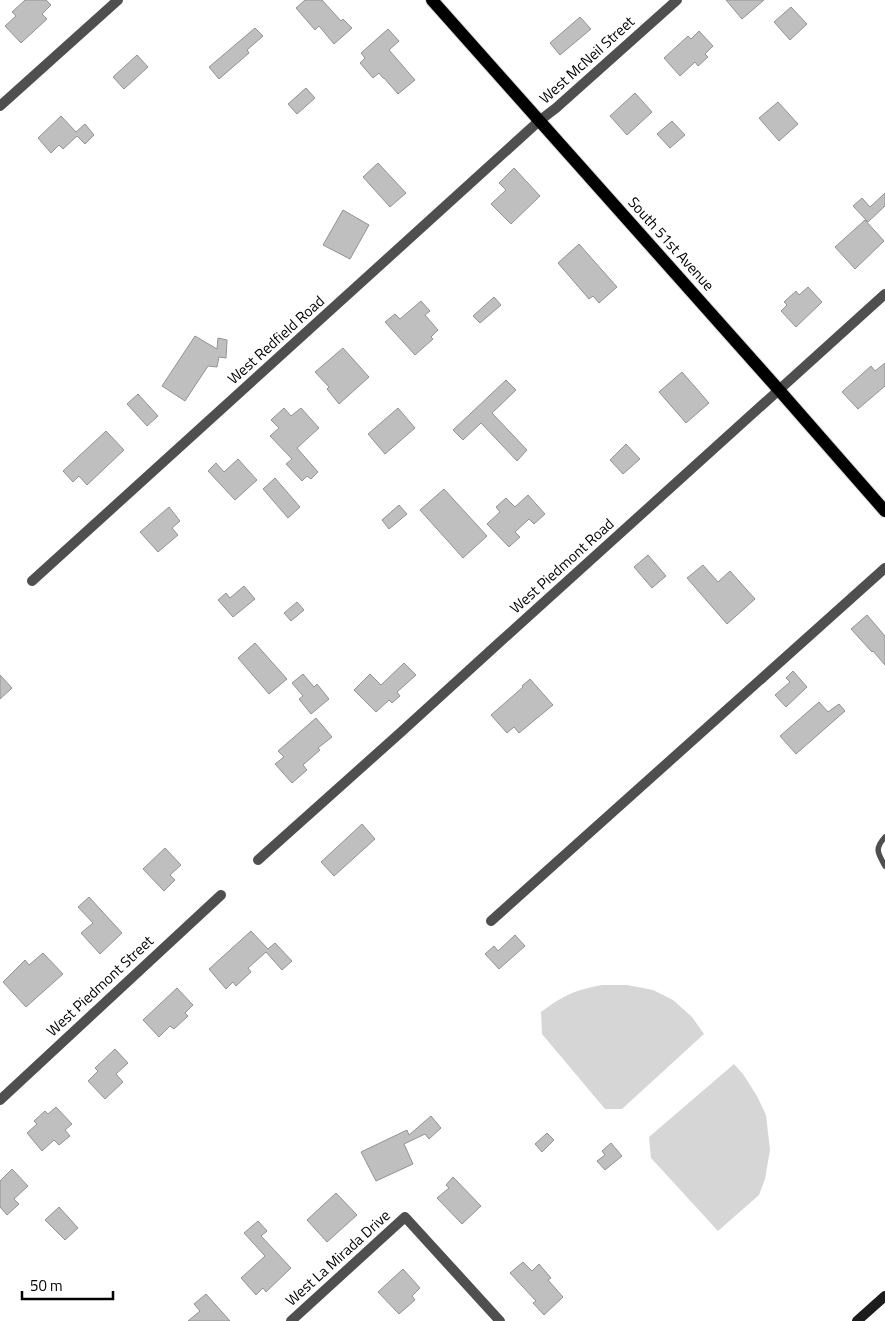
<svg xmlns="http://www.w3.org/2000/svg" width="885" height="1321" font-family="'Titillium Web',sans-serif">
	<style>
		.green { fill: #d6d6d6 }
		.building { fill: #bfbfbf; stroke: #939393 }
		.lines { fill: none; stroke-linecap: round; stroke-linejoin: round }
		.primary-casing { stroke: #dbdbdb; stroke-width: 14 }
		.lane { stroke: #4f4f4f; stroke-width: 5.5 }
		.street { stroke: #4f4f4f; stroke-width: 10 }
		.secondary { stroke: #1c1c1c; stroke-width: 10 }
		.primary { stroke: #000; stroke-width: 12 }
		.labels { text-anchor: middle; stroke-width: 4.5; stroke-linejoin: round; paint-order: stroke }
		.street-label { font-size: 15px; fill: #000; stroke: #fff }
	</style>
	<rect width="100%" height="100%" fill="#fff"/>
	<g class="green">
		<path d="M602 985H627L653 990 673 1000 692 1017 704 1034 622 1109H605L542 1034 541 1012C564 995 575 990 602 985Z"/>
		<path d="M734 1064 743 1074 757 1096 766 1115 770 1150 765 1179 759 1195 718 1231 651 1158 649 1137Z"/>
	</g>
	<g class="building">
		<path d="M25 0H46L51 5 42 14 47 19 21 43 5 26 16 16 12 12Z"/>
		<path d="M305 0H322L341 21 343 19 352 28 334 44 319 26 315 30 296 8Z"/>
		<path d="M726 0H764L742 19Z"/>
		<path d="M791 7 807 24 790 40 774 22Z"/>
		<path d="M580 17 591 29 560 55 550 43Z"/>
		<path d="M255 28 263 36 247 50 249 53 219 79 209 67Z"/>
		<path d="M388 29 399 41 389 50 415 80 398 94 384 78H383L379 73 373 78 360 63 365 58 361 53Z"/>
		<path d="M699 31 713 46 705 54 708 57 698 66 695 62 680 76 664 58 688 36 691 39Z"/>
		<path d="M137 55 148 67 124 89 113 77Z"/>
		<path d="M306 88 315 98 297 114 288 104Z"/>
		<path d="M635 93 652 112 627 135 610 116Z"/>
		<path d="M778 102 798 124 779 141 759 118Z"/>
		<path d="M61 116 76 132 85 124 94 135 85 144 77 136 63 149 59 145 51 153 38 138Z"/>
		<path d="M672 121 685 135 670 148 657 134Z"/>
		<path d="M378 163 406 193 390 207 363 177Z"/>
		<path d="M514 168 540 196 511 224 491 204 506 190 499 183Z"/>
		<path d="M885 193V206L868 222 853 206 862 198 870 207Z"/>
		<path d="M343 210 369 225 350 259 323 245Z"/>
		<path d="M865 220 884 241 855 269 835 247Z"/>
		<path d="M579 244 617 287 599 303 593 296 589 299 558 263Z"/>
		<path d="M808 287 822 302 796 327 781 311 787 305 784 302 796 291 799 295Z"/>
		<path d="M494 297 501 305 480 323 473 316Z"/>
		<path d="M421 301 430 311 425 315 438 330 431 337 433 339 415 355 385 322 395 314 400 319Z"/>
		<path d="M195 336 217 349 218 338 227 340 226 358 219 357 217 367 208 366 185 401 162 386Z"/>
		<path d="M343 348 369 377 339 404 327 389 329 387 315 372Z"/>
		<path d="M885 363V386L858 409 842 392 871 366 875 371Z"/>
		<path d="M682 372 709 403 686 423 659 392Z"/>
		<path d="M506 380 516 390 492 413 527 450 517 461 481 423 463 440 453 430Z"/>
		<path d="M138 394 158 416 147 426 127 404Z"/>
		<path d="M284 408 291 416 301 408 319 428 297 448 318 472 311 479 307 476 302 481 286 464 292 459 270 436 279 428 271 420Z"/>
		<path d="M398 408 415 428 385 454 368 434Z"/>
		<path d="M106 431 124 450 87 485 79 476 73 482 63 471Z"/>
		<path d="M626 444 640 459 623 474 610 460Z"/>
		<path d="M238 459 257 480 235 500 208 471 216 463 224 472Z"/>
		<path d="M275 478 300 507 288 518 263 489Z"/>
		<path d="M444 489 487 536 463 558 420 510Z"/>
		<path d="M528 495 545 514 534 524 529 519 515 532 520 537 509 547 487 524 500 512 496 507 506 498 515 507Z"/>
		<path d="M399 505 407 514 389 529 382 520Z"/>
		<path d="M169 507 180 521 172 528 178 535 158 552 140 532Z"/>
		<path d="M648 555 666 576 652 588 634 567Z"/>
		<path d="M703 565 718 582 730 571 755 599 727 624 687 578Z"/>
		<path d="M244 586 255 599 233 617 218 600 226 593 230 598Z"/>
		<path d="M297 602 304 610 291 621 284 613Z"/>
		<path d="M867 615 885 636V665L873 651 872 652 851 629Z"/>
		<path d="M255 643 287 679 269 694 238 658Z"/>
		<path d="M404 663 416 675 397 692 400 696 392 703 389 700 376 712 354 690 370 674 381 685Z"/>
		<path d="M793 671 807 687 786 707 775 695 790 682 786 678Z"/>
		<path d="M303 674 314 687 317 684 329 699 311 714 299 699 303 696 292 683Z"/>
		<path d="M0 675 12 688 0 699Z"/>
		<path d="M530 679 553 705 519 733 514 727 507 733 491 715 523 687 522 686Z"/>
		<path d="M819 702 828 712 839 704 845 711 796 754 780 736Z"/>
		<path d="M316 718 332 737 318 748 320 750 303 765 307 770 292 783 275 764 284 757 278 751Z"/>
		<path d="M362 824 375 839 334 876 321 862Z"/>
		<path d="M165 848 181 865 170 875 175 880 164 891 143 869Z"/>
		<path d="M89 897 122 933 100 954 81 933 93 923 78 907Z"/>
		<path d="M251 931 268 949 275 943 292 961 282 970 266 952 248 968 251 972 236 986 233 982 226 989 209 969Z"/>
		<path d="M515 935 525 946 499 969 485 954 494 946 498 951Z"/>
		<path d="M43 953 63 974 26 1007 3 982 25 960 29 965Z"/>
		<path d="M177 988 193 1005 185 1013 188 1016 174 1029 170 1026 159 1037 143 1020Z"/>
		<path d="M115 1049 128 1063 116 1074 123 1082 105 1099 88 1081 98 1071 95 1068Z"/>
		<path d="M56 1107 72 1124 65 1130 70 1136 59 1145 54 1140 42 1151 27 1133 37 1124 34 1121 45 1111 48 1114Z"/>
		<path d="M431 1116 441 1128 429 1139 425 1134 404 1144 413 1164 376 1181 361 1152 407 1130 409 1135Z"/>
		<path d="M547 1133 554 1140 542 1152 535 1144Z"/>
		<path d="M611 1143 622 1156 605 1170 597 1161 605 1155 602 1151Z"/>
		<path d="M12 1169 28 1186 14 1199 19 1204 7 1215 0 1207V1181Z"/>
		<path d="M453 1177 481 1206 462 1224 437 1198 449 1188 446 1185Z"/>
		<path d="M336 1193 357 1215 327 1242 307 1220Z"/>
		<path d="M59 1207 78 1228 65 1240 45 1220Z"/>
		<path d="M258 1221 267 1231 261 1236 291 1268 266 1292 263 1288 256 1295 241 1278 265 1256 244 1233Z"/>
		<path d="M523 1262 532 1271 539 1264 551 1278 548 1280 563 1297 544 1315 533 1303 536 1301 510 1273Z"/>
		<path d="M403 1269 420 1288 412 1296 415 1300 399 1314 378 1292Z"/>
		<path d="M206 1294 230 1321H188L200 1311 194 1304Z"/>
	</g>
	<g class="lines">
		<g class="primary-casing">
			<path id="primary" d="M432 0 779 390 885 511"/>
		</g>
		<path class="lane" d="M885 837C874 849 878 853 885 866"/>
		<g class="street">
			<path d="M0 106 118 0"/>
			<path d="M32 581 539 121 556 108 677 0"/>
			<path d="M258 860 400 733 501 641 885 294"/>
			<path d="M491 921 885 568"/>
			<path d="M0 1100 221 895"/>
			<path d="M291 1321 405 1217 500 1321"/>
		</g>
		<path class="secondary" d="M857 1321 885 1296"/>
		<use href="#primary" class="primary"/>
	</g>
	<g class="labels">
		<g class="street-label">
			<text transform="translate(587 60) rotate(-42)" y="5">West McNeil Street</text>
			<text transform="translate(671 244) rotate(48)" y="5">South 51st Avenue</text>
			<text transform="translate(276 340) rotate(-42)" y="5">West Redfield Road</text>
			<text transform="translate(562 566) rotate(-42)" y="5">West Piedmont Road</text>
			<text transform="translate(100 986) rotate(-43)" y="5">West Piedmont Street</text>
			<text transform="translate(338 1258) rotate(-42)" y="5">West La Mirada Drive</text>
		</g>
	</g>
	<path d="M22 1291v8h91v-8" fill="none" stroke="#000000" stroke-width="2.5"/>
	<text x="30" y="1291" font-size="15" fill="#000000" stroke="#ffffff" stroke-width="4" paint-order="stroke">50 m</text>
</svg>
